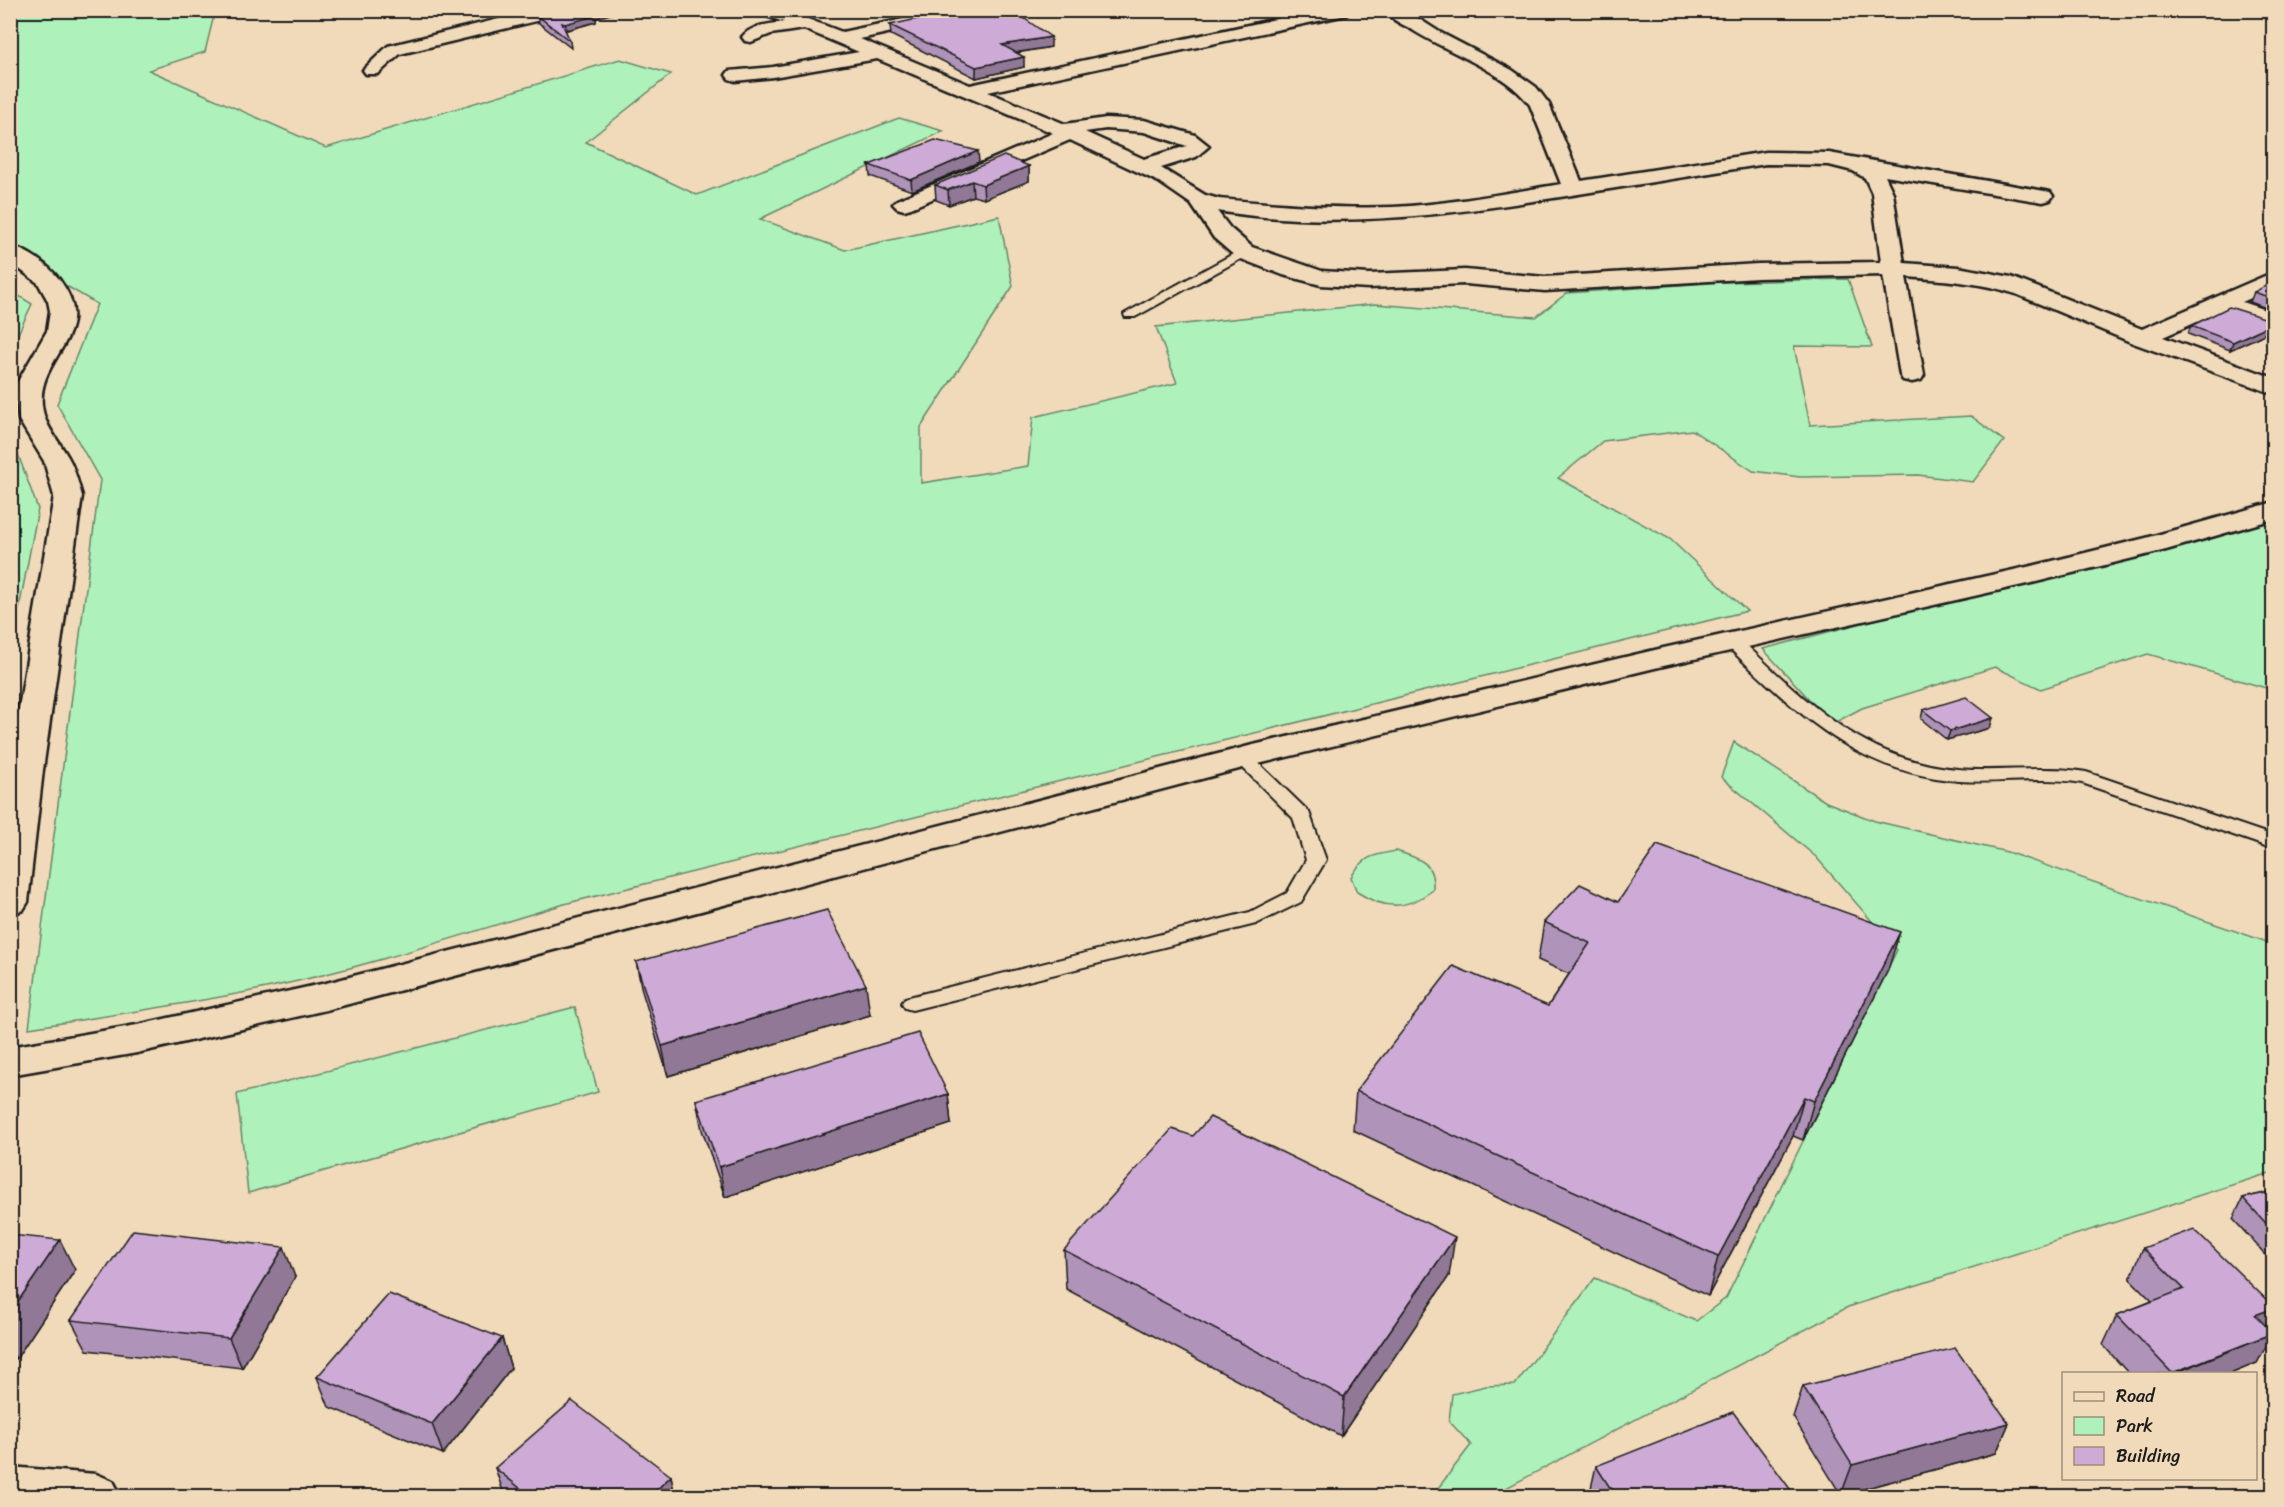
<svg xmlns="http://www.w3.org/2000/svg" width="2284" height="1507" font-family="Sriracha,sans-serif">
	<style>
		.green { fill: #aef1ba; stroke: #65866b; stroke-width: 1.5 }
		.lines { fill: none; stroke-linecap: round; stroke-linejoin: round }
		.lane-casing { stroke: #1c1c1c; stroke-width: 4 }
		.street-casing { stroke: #1c1c1c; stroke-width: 5 }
		.lane { fill: #f1dab9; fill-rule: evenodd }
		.street { fill: #f1dab9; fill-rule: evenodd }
		.wall { fill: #b093b8; stroke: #1c1c1c; stroke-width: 1.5 }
		.shaded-wall { fill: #907896; stroke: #1c1c1c; stroke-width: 1.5 }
		.building { fill: #cdabd6; stroke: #1c1c1c; stroke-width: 1.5 }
	</style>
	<rect width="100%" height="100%" fill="#f1dab9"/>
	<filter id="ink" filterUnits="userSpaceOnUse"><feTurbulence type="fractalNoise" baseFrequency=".0167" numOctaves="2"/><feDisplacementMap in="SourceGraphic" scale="12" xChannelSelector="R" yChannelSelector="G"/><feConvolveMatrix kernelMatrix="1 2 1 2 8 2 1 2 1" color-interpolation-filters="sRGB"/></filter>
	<g filter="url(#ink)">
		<g class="green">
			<path d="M11 11H215L205 52 149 70 326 148 620 59 671 74 586 142 697 195 899 118 943 131 760 219 845 250 999 216 1013 286 921 427V483L1028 466 1033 417 1177 383 1156 327 1375 304 1536 317 1567 293 1723 282 1848 279 1872 347 1794 346 1810 425 1971 416 2004 441 1973 482 1918 475 1800 477 1753 471 1692 430 1603 441 1558 478 1670 539 1747 611 568 903C470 932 371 966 271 987 191 1004 110 1015 29 1028L100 480 57 404 97 304 11 253Z"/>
			<path d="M11 291 32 304 11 349Z"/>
			<path d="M11 435 38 509 11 651Z"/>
			<path d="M2273 515V690L2148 654 2041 689 1995 667 1862 708 1832 724 1763 649Z"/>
			<path d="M1734 742 1826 802 1875 821 2007 852 2273 944V1172L1848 1307 1491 1496H1432L1471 1445 1449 1421 1452 1394 1486 1386 1515 1385 1595 1278 1696 1321 1726 1298 1897 950 1816 857 1721 777Z"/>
			<path d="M1396 851C1418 858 1435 861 1433 890 1406 910 1385 910 1357 892L1351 877C1364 856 1372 855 1396 851Z"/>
			<path d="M575 1007 598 1092 248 1193 237 1094Z"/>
		</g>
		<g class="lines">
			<g class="lane-casing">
				<g id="lane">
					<path d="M1244 248 1250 252 1248 255 1135 317H1125L1124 314Z"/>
					<path d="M1733 637 1739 638C1805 700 1862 761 1958 769 2001 773 2043 765 2086 772L2274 836V849L2082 783C2041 776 2000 784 1959 781 1855 772 1798 713 1727 646L1725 642 1727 638Z"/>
					<path d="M1243 753 1249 754 1309 812 1326 860 1301 902 1256 924 912 1010 905 1008 902 1003 905 998 1250 912 1287 893 1306 860 1293 818 1237 762 1234 758 1237 754Z"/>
				</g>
			</g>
			<g class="street-casing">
				<g id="street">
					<path d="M536 10H567L565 14 400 54 378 74H366L363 70 388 46Z"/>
					<path d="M758 10H784L842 32 946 10H977L975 14 860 39 970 85 1318 10H1354L1346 15 988 92 1065 124 1106 118 1144 120 1195 135 1209 146 1196 157 1161 168 1205 195 1219 199C1277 204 1334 209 1393 207 1449 204 1506 193 1561 184L1530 105C1504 70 1448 53 1411 29 1402 24 1390 19 1384 10H1405L1441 33 1512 70 1536 87 1549 104 1581 181 1766 152 1829 153 2050 192 2053 196 2050 200 2043 202 1885 176 1893 193 1904 263 1958 267 2011 277 2142 329 2274 272V288L2242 302 2274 313V328L2222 311 2163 337 2274 378V394L2133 343 2016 294C1980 282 1944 280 1906 277L1924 375 1921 380 1912 382 1903 380 1900 375 1883 275 1758 278 1545 291 1465 284 1369 288 1321 285 1283 275 1236 257 1214 238 1191 204 1159 182 1070 140 911 208 904 210 897 208 893 204 897 200 1053 133 877 59 773 77 735 81 729 79 726 75 729 71 773 67 859 52 804 29 771 34 751 42 745 41 742 37C751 25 770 24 784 22L760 14ZM1106 129 1144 132 1187 146 1144 159 1085 132ZM1766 164 1829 165 1853 171 1865 178 1872 193 1881 262 1758 264 1545 277 1465 270 1369 274 1322 271 1252 247 1230 228 1217 211C1333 230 1445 215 1560 197 1628 186 1697 175 1766 164Z"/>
					<path d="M10 246C29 251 47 264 59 279 101 334 37 355 42 405 44 426 58 439 68 457 75 469 78 483 82 496L43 770 28 902 23 910 10 914V763L54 496 44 461 19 420 16 395 17 383 47 331 50 311 48 301 38 283 10 262Z"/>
					<path d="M2274 502V519L2166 550 2036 582 1659 667 1258 764 326 1010 137 1053 10 1075V1047L137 1025 326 983 1249 746 1659 649 2036 565 2146 538Z"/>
					<path d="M10 1467 96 1474 113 1481 121 1496H10Z"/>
				</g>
			</g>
			<use href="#lane" class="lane"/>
			<use href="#street" class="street"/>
		</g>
		<g class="wall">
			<path d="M538 16 596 18V22L567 30H565L570 41 571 48 539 23Z"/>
			<path d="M890 25 1051 47 1017 53 1024 67 976 78 891 35Z"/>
			<path d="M979 162 912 191 870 176 869 165Z"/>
			<path d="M1029 166V181L984 199 973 196 949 205 936 200 935 185Z"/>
			<path d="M2274 286V311L2250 302 2254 292Z"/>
			<path d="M2274 321 2273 330 2230 350 2188 334 2191 326Z"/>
			<path d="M1923 710 1990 728 1947 740 1921 719Z"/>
			<path d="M1618 902 1888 970 1803 1140 1793 1136 1708 1296 1353 1130 1356 1091 1548 1006 1569 974 1538 960 1544 922Z"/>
			<path d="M636 962 870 1015 668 1076 642 991Z"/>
			<path d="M948 1094 951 1124 725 1197 702 1130 696 1100Z"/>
			<path d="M2274 1191V1264L2233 1219 2243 1198Z"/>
			<path d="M10 1235 75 1270 16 1359 10 1358Z"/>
			<path d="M2143 1248 2274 1307V1310L2265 1325 2273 1333 2257 1363 2230 1374H2129L2103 1345 2117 1315 2152 1301 2130 1279Z"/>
			<path d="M1064 1250 1449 1276 1341 1436 1066 1289Z"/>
			<path d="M295 1277 242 1368 87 1350 71 1320Z"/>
			<path d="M502 1338 511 1368 443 1454 329 1407 317 1377Z"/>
			<path d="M1803 1386 2009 1423 1996 1453 1841 1495 1793 1417Z"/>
			<path d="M1596 1466 1796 1497H1589Z"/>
			<path d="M495 1468 671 1476 675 1497H505Z"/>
		</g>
		<g class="shaded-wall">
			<path d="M601 10H625L596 18V22L567 30 565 24Z"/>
			<path d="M1051 37V47L1002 55V45Z"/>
			<path d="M1024 57V67L976 78V67Z"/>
			<path d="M978 151 979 162 912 191 911 180Z"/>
			<path d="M1029 166V181L984 199 983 185Z"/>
			<path d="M972 181 973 196 949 205 948 190Z"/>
			<path d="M2274 323 2273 330 2230 350 2233 342Z"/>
			<path d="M1993 718 1990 728 1947 740 1950 731Z"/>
			<path d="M1900 932 1888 970 1803 1140 1814 1101Z"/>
			<path d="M866 985 870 1015 668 1076 662 1046Z"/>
			<path d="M948 1094 951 1124 725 1197 719 1167Z"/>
			<path d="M1804 1097 1793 1136 1708 1296 1718 1257Z"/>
			<path d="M1455 1237 1449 1276 1341 1436 1344 1397Z"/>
			<path d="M60 1240 75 1270 16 1359 10 1349V1313Z"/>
			<path d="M284 1247 295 1277 242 1368 229 1338Z"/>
			<path d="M2274 1308V1310L2259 1338 2255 1315Z"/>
			<path d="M2273 1333 2257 1363 2230 1374H2172Z"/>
			<path d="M502 1338 511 1368 443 1454 432 1424Z"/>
			<path d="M2009 1423 1996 1453 1841 1495 1852 1465Z"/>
			<path d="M671 1476 675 1497H649Z"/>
		</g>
		<g class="building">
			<path d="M562 10H601L594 12 595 16 565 24 562 23 570 41 538 16Z"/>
			<path d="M957 10H1012L1051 37 1002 45 1024 57 976 67 890 25Z"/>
			<path d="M935 140 978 151 911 180 869 165Z"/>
			<path d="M1004 156 1029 166 983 185 972 181 948 190 935 185Z"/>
			<path d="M2269 284 2274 286V299L2254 292Z"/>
			<path d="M2229 307 2274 321V323L2233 342 2191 326Z"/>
			<path d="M1966 697 1993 718 1950 731 1923 710Z"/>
			<path d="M1657 845 1900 932 1814 1101 1804 1097 1718 1257 1356 1091 1453 966 1548 1006 1590 943 1544 922 1580 884 1618 902Z"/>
			<path d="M827 910 866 985 662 1046 636 962Z"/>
			<path d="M918 1033 948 1094 719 1167 696 1100Z"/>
			<path d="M1210 1117 1455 1237 1344 1397 1064 1250 1172 1129 1193 1136Z"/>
			<path d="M2274 1191V1232L2243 1198Z"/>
			<path d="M2194 1229 2274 1307V1308L2255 1315 2273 1333 2172 1373 2117 1315 2184 1289 2143 1248Z"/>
			<path d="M133 1230 284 1247 229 1338 71 1320Z"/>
			<path d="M10 1235 60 1240 10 1313Z"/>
			<path d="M389 1294 502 1338 432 1424 317 1377Z"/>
			<path d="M1955 1348 2009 1423 1852 1465 1803 1386Z"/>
			<path d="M572 1401 671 1476 649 1497H531L495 1468Z"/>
			<path d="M1733 1412 1796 1497H1616L1596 1466Z"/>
		</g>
	</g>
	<rect width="2284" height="1507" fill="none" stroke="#f1dab9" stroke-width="36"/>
	<rect x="18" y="18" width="2248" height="1471" fill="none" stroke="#1c1c1c" stroke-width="2" filter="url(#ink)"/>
	<rect x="2062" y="1372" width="195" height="108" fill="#f1dab9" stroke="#9c8e7a" stroke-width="1.5"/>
	<rect x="2074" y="1392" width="30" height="9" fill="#f1dab9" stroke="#9c8e7a" stroke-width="1.5"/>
	<text x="2116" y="1402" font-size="18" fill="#1c1c1c">Road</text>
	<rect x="2074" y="1417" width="30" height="18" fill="#aef1ba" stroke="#9c8e7a" stroke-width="1.5"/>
	<text x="2116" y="1432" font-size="18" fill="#1c1c1c">Park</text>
	<rect x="2074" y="1447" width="30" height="18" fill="#cdabd6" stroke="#9c8e7a" stroke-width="1.5"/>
	<text x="2116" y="1462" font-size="18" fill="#1c1c1c">Building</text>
</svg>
